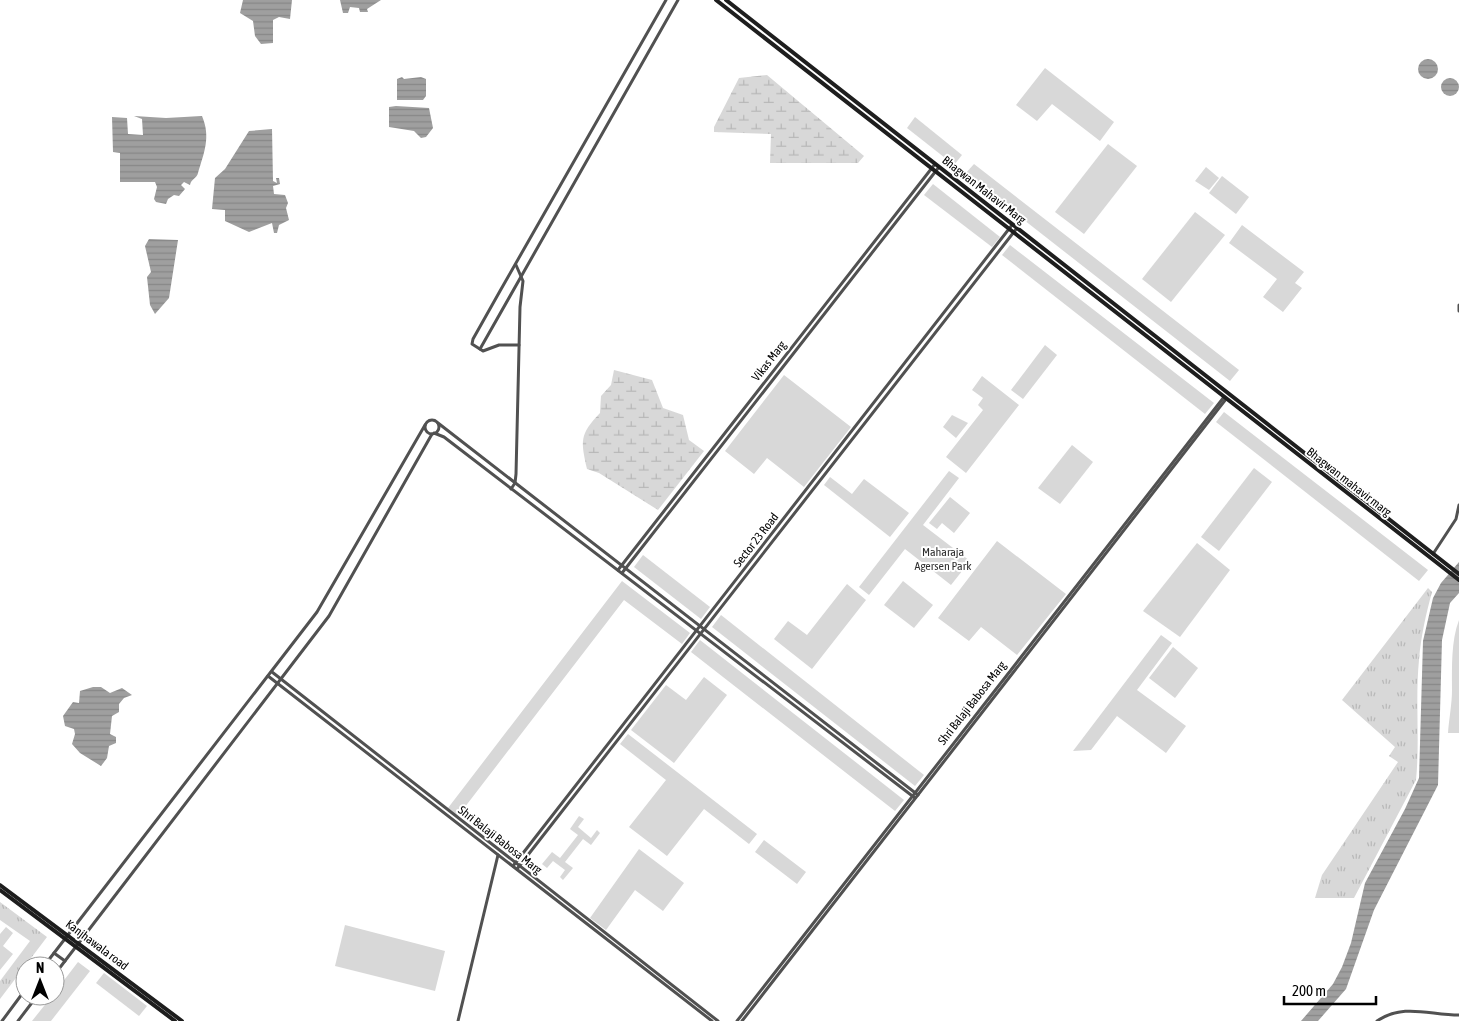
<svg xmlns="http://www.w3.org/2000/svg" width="1459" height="1021" font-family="'Asap Condensed',sans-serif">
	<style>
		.grass { fill: url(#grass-tufts) }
		.wetland { fill: url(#wetland-marsh) }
		.park { fill: #d8d8d8 }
		.water { fill: url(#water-rules) }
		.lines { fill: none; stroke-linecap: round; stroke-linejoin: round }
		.tertiary { stroke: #515151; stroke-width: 3 }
		.secondary { stroke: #1e1e1e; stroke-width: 4 }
		.labels { text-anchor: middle; stroke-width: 4; stroke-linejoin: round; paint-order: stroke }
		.street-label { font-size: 12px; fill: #000; stroke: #fff }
		.park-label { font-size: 12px; fill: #2f2f2f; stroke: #fff }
	</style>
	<defs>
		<pattern id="grass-tufts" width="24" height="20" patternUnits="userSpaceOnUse" patternTransform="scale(1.25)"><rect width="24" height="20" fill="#d8d8d8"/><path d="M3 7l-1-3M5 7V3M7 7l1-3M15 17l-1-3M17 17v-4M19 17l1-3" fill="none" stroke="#b8b8b8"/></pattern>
		<pattern id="wetland-marsh" width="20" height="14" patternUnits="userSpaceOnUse" patternTransform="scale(1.25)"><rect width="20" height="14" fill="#d8d8d8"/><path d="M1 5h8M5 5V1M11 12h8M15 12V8" fill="none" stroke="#b8b8b8"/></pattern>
		<pattern id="water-rules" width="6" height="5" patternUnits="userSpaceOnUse" patternTransform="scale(1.25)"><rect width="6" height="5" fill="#9f9f9f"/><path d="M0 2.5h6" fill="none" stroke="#878787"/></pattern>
	</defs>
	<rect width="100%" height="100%" fill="#fff"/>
	<g class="grass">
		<path d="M1428 588 1432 592C1426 614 1421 636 1419 660 1415 700 1420 740 1416 780L1354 898H1315L1322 875 1398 762 1389 756 1395 747 1342 700Z"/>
		<path d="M0 902 47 937 0 999V981L30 941 0 920Z"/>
	</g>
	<g class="wetland">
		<path d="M767 75 864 156 858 163H770L771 134 714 132V127L739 78Z"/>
		<path d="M614 370 652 380 663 408 683 415 689 440 704 451 658 510 599 473 587 469C581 441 579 435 600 413L601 396 611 385Z"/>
	</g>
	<g class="park">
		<path d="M1045 68 1114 122 1100 141 1052 104 1037 121 1016 105Z"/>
		<path d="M915 117 962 155 954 165 907 128Z"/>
		<path d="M1108 144 1137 166 1084 234 1055 212Z"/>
		<path d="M974 164 1239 370 1230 381 965 174Z"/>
		<path d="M1206 167 1219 178 1209 190 1195 181Z"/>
		<path d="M1222 176 1249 197 1236 214 1209 193Z"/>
		<path d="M933 184 1000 237 992 247 924 195Z"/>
		<path d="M1195 212 1225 235 1171 302 1142 279Z"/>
		<path d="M1242 225 1304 272 1295 283 1302 288 1283 312 1263 297 1277 279 1229 243Z"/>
		<path d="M1010 245 1214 403 1205 414 1002 255Z"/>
		<path d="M1045 345 1057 355 1023 399 1011 390Z"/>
		<path d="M784 375 851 427 804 487 767 458 754 474 725 451Z"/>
		<path d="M982 376 1019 405 966 473 946 457 983 410 978 405 983 398 972 390Z"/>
		<path d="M1224 412 1428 570 1419 581 1216 422Z"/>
		<path d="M952 415 968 423 956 438 943 427Z"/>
		<path d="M1072 445 1093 462 1060 504 1038 488Z"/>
		<path d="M1254 468 1272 482 1219 551 1201 537Z"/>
		<path d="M949 471 959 478 923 525 970 561 951 585 905 549 869 595 859 587Z"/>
		<path d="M830 477 852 494 864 479 909 513 890 537 824 485Z"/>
		<path d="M950 497 970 513 954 533 942 523 937 529 929 523Z"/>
		<path d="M997 541 1066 594 1017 655 981 627 969 641 938 618Z"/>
		<path d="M1197 543 1230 570 1180 637 1143 611Z"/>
		<path d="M643 555 710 607 701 619 634 567Z"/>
		<path d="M622 581 690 633 682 644 624 600 458 816 448 808Z"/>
		<path d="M903 581 933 605 914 628 884 605Z"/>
		<path d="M847 584 866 600 812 669 774 639 788 621 807 635Z"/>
		<path d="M721 615 924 775 915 786 712 627Z"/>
		<path d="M1459 620V733H1448C1449 719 1452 704 1452 690 1452 667 1451 641 1459 620Z"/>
		<path d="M1161 635 1172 643 1137 690 1186 726 1166 753 1117 716 1091 750 1073 751Z"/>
		<path d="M700 640 904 800 895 811 691 652Z"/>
		<path d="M1173 647 1198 668 1175 698 1149 678Z"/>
		<path d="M704 677 727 695 674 763 631 730 666 685 686 700Z"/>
		<path d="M628 734 757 834 749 844 704 809 667 856 629 827 666 780 620 744Z"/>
		<path d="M579 816 584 819 578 827 591 838 597 830 600 833 591 845 583 839 565 862 573 868 563 880 560 877 565 870 553 861 547 868 542 864 552 852 560 858 578 835 570 829Z"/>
		<path d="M764 840 806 872 797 884 755 852Z"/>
		<path d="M639 849 684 883 663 911 635 890 606 930 590 918Z"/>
		<path d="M345 925 445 951 435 991 335 966Z"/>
		<path d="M6 927 13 933 3 946 13 954 0 970V934Z"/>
		<path d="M78 962 90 971 51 1021H32L52 996H55V992Z"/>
		<path d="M104 973 147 1006 139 1016 96 983Z"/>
	</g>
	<g class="water">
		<path d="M243 0H292L290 19 279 17 273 20V43L261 44 255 36 253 21 240 13Z"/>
		<path d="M340 0H381L367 9 368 12H360L359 8 350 7 348 13H343Z"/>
		<circle cx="1428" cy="69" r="10"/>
		<path d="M402 77 404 79 421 77 426 79V96L423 100H397V79Z"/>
		<circle cx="1450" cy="87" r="9"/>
		<path d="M396 106 429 108 433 128 426 137 421 138 414 131 389 127V107Z"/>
		<path d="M134 116 166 118 202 116C211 137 204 153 198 173 197 178 191 179 190 185L184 182 181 185 185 189 179 196 174 195 168 199 166 204 156 202 154 199 157 187 155 182H120V153L113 152 112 117 127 118 128 134 143 135 142 119Z"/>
		<path d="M272 129 273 181 277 183 276 178H279L280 184 273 186 274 194 285 195 288 203 286 208 289 220 279 225 277 233H274L272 223 249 232 225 221V210L212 209 215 178 225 169 249 131Z"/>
		<path d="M149 239 178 240 169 298 155 314 150 305 147 277 151 272 145 246Z"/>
		<path d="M1459 562V593L1450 603 1442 640 1438 785 1374 910 1346 989 1318 1021H1301L1333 984 1342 967 1351 943 1365 883 1405 809 1419 778 1423 641 1433 598 1441 583Z"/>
		<path d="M93 687H101L110 693 122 688 132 695 124 698 119 704V712L112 716 110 734 116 737V743L109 746 107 758 101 766 80 753 72 744 75 734 74 729 65 726 63 716 73 702 79 703 80 691Z"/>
	</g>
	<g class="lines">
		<g class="tertiary">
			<path d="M1459 305V311"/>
			<path d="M519 345H499L483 351 472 344 473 339 500 291 666 0"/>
			<path d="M480 349 678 0"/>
			<circle cx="432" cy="427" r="7"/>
			<path d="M438 423 918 795"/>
			<path d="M434 433 444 437 915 798"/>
			<path d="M511 489 515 483 516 474 520 307 523 281 516 265"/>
			<path d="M1433 554 1456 519 1459 505"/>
			<path d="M618 570 935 164"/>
			<path d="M622 573 939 167"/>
			<path d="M272 672 718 1021"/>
			<path d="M268 676 712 1021"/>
			<path d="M513 866 1012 225"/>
			<path d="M517 869 1017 228"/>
			<path d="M54 953 65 961"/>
			<path d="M44 966 317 612 425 425"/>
			<path d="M55 974 329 616 432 434"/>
			<path d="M2 1021 25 990"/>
			<path d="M18 1021 37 996"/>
			<path d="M458 1021 498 855"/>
			<path d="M737 1021 1224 397"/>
			<path d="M742 1021 1226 399"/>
			<path d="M1377 1021C1404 1003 1429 1015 1459 1015"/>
		</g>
		<g class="secondary">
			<path d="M716 0 1459 580"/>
			<path d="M726 0 1459 574"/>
			<path d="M0 885 182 1021"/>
			<path d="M0 890 175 1021"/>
		</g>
	</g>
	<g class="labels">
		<g class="street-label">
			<text transform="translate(984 190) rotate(38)" y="4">Bhagwan Mahavir Marg</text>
			<text transform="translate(769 361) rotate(-52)" y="4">Vikas Marg</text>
			<text transform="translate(1349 482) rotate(38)" y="4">Bhagwan mahavir marg</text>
			<text transform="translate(756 540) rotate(-52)" y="4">Sector 23 Road</text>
			<text transform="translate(972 703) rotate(-52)" y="4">Shri Balaji Babosa Marg</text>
			<text transform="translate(500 840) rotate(38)" y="4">Shri Balaji Babosa Marg</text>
			<text transform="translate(97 945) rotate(37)" y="4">Kanjhawala road</text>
		</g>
		<g class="park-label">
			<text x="943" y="556">Maharaja<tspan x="943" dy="14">Agersen Park</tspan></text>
		</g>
	</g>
	<g transform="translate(40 981)"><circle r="24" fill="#ffffff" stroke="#999999"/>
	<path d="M0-4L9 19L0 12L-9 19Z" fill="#000000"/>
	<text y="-8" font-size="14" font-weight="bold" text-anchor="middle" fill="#000000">N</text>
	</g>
	<path d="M1284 996v8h92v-8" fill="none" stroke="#000000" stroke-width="2.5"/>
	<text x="1292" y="996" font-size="15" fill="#000000" stroke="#ffffff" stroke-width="4" paint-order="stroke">200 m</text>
</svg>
